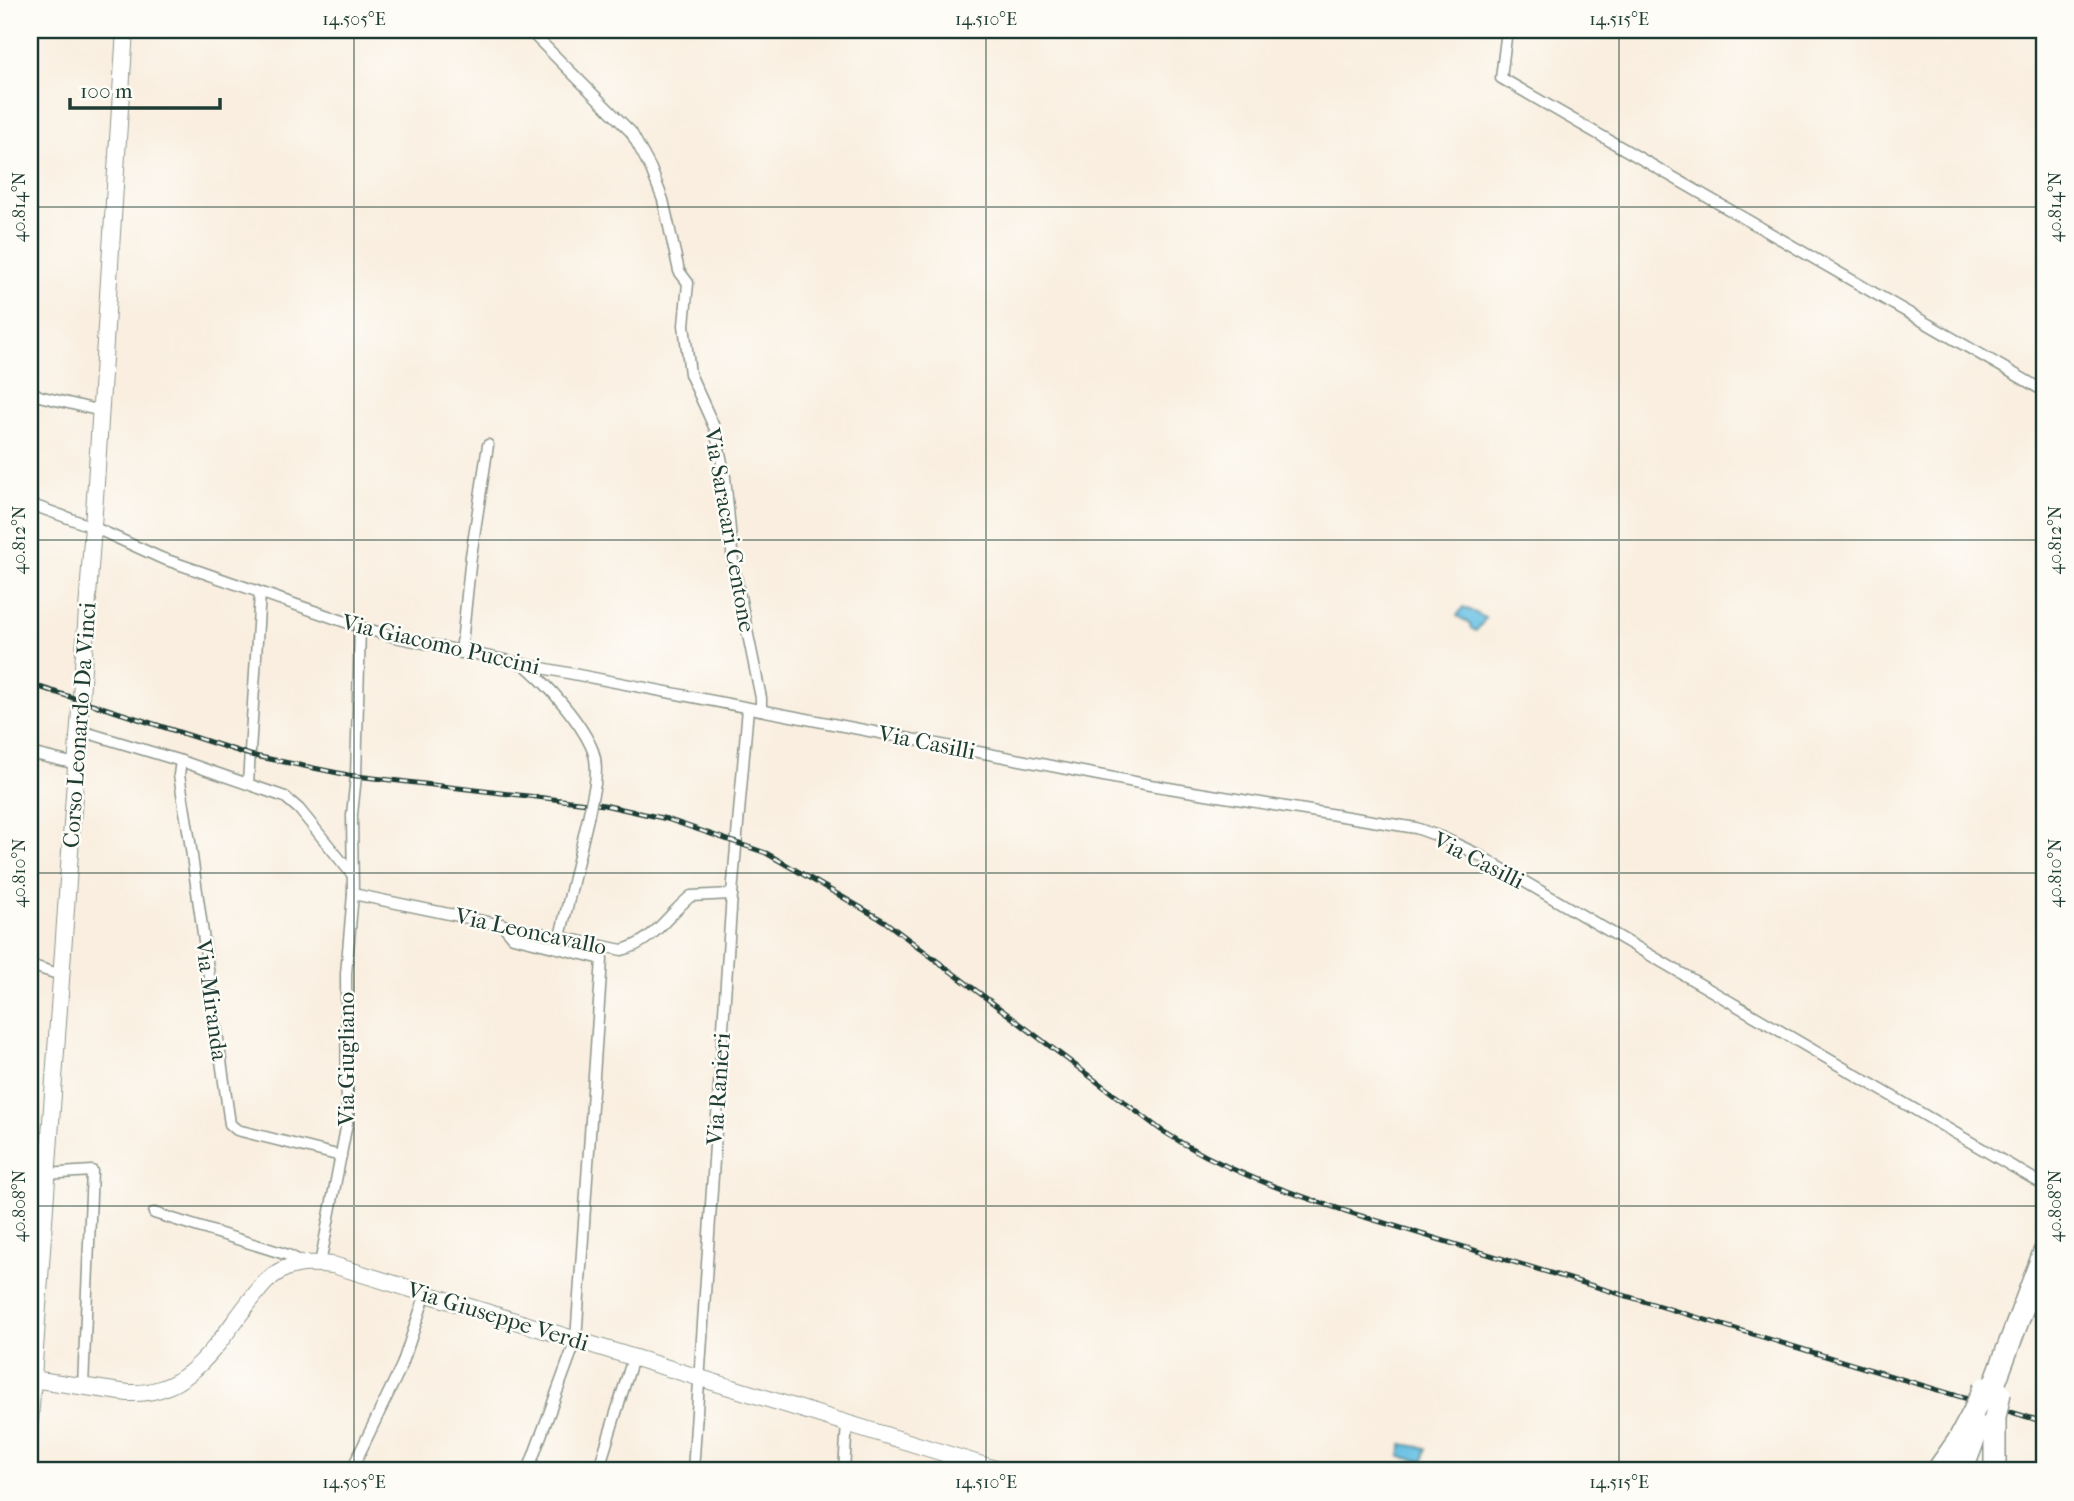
<svg xmlns="http://www.w3.org/2000/svg" width="2074" height="1501" font-family="'IM FELL French Canon',serif">
	<style>
		.water { fill: #66bfe3; stroke: #427e8c; stroke-width: 2 }
		.lines { fill: none; stroke-linecap: round; stroke-linejoin: round }
		.street-casing { stroke: #8c968a; stroke-width: 13 }
		.secondary-casing { stroke: #8c968a; stroke-width: 18 }
		.highway-casing { stroke: #8c968a; stroke-width: 24 }
		.street { stroke: #fff; stroke-width: 10 }
		.secondary { stroke: #fff; stroke-width: 16 }
		.highway { stroke: #fff; stroke-width: 21 }
		.rail-casing { stroke: #1f3d34; stroke-width: 5 }
		.rail { stroke: #fdfcf7; stroke-width: 2.5; stroke-dasharray: 8; stroke-linecap: butt }
		.street-bridge-casing { stroke: #8c968a; stroke-width: 13; stroke-linecap: butt }
		.highway-bridge-casing { stroke: #8c968a; stroke-width: 24; stroke-linecap: butt }
		.street-bridge { stroke: #fff; stroke-width: 10 }
		.highway-bridge { stroke: #fff; stroke-width: 21 }
		.ticks { fill: none; stroke: #1f3d34; stroke-width: 2; stroke-opacity: 0.45 }
		.labels { text-anchor: middle; stroke-width: 5; stroke-linejoin: round; paint-order: stroke }
		.street-label { font-size: 23px; fill: #1f3d34; stroke: #fdfcf7 }
		.neatline { fill: none; stroke: #1f3d34; stroke-width: 2.5 }
		.ticks-label { font-size: 18px; text-anchor: middle; fill: #1f3d34 }
	</style>
	<rect width="100%" height="100%" fill="#fdfcf7"/>
	<filter id="ink" filterUnits="userSpaceOnUse"><feTurbulence type="fractalNoise" baseFrequency=".0143" numOctaves="2"/><feDisplacementMap in="SourceGraphic" scale="14" xChannelSelector="R" yChannelSelector="G"/><feConvolveMatrix kernelMatrix="1 2 1 2 8 2 1 2 1" color-interpolation-filters="sRGB"/></filter>
	<filter id="wash" filterUnits="userSpaceOnUse"><feTurbulence type="fractalNoise" baseFrequency=".00686" numOctaves="4" result="noise"/><feDisplacementMap in="SourceGraphic" scale="28" xChannelSelector="R" yChannelSelector="G"/><feGaussianBlur stdDeviation="1.57" result="paint"/><feColorMatrix in="noise" values="0 0 0 0 0 0 0 0 0 0 0 0 0 0 0 0 0 1.4 0 .05"/><feComposite in="paint" operator="in"/></filter>
	<g filter="url(#wash)">
		<rect width="100%" height="100%" fill="#f9eedf"/>
		<g class="water">
			<path d="M1463 607 1486 618 1476 631 1471 628 1470 624 1457 616Z"/>
			<path d="M1402 1444 1426 1448 1424 1461 1400 1457Z"/>
		</g>
	</g>
	<g filter="url(#ink)">
		<g class="lines">
			<g class="street-casing">
				<g id="street">
					<path d="M529 30 631 132 651 169 663 200 679 271 688 283 684 325 690 374 715 429 725 477 733 562 761 698V710"/>
					<path d="M1507 30 1501 78 2044 391"/>
					<path d="M30 390 39 396 101 411"/>
					<path d="M30 504 93 527 161 558 360 627 395 637 542 668 1150 785 1416 828 1441 837 1477 854 2044 1185"/>
					<path d="M461 653 471 556 488 445"/>
					<path d="M527 667C549 686 582 723 593 751 597 762 596 773 595 784"/>
					<path d="M78 730 181 761 285 797 299 809 351 873"/>
					<path d="M30 753 76 764"/>
					<path d="M181 761 179 775 190 842 230 1124 237 1130 341 1156"/>
					<path d="M248 783 260 593"/>
					<path d="M353 894 622 950C654 942 667 915 691 896L732 894"/>
					<path d="M502 924 513 937 602 959 576 1340 528 1471"/>
					<path d="M560 937 588 818"/>
					<path d="M30 965 61 975"/>
					<path d="M30 1175 92 1171 83 1387"/>
					<path d="M154 1213 288 1255 306 1264"/>
					<path d="M320 1264 347 1123 346 974 353 894 352 815 356 776 360 627"/>
					<path d="M351 1471 402 1365 426 1293"/>
					<path d="M598 1471 633 1358"/>
					<path d="M693 1471 732 894 748 708"/>
					<path d="M844 1471 847 1422"/>
				</g>
			</g>
			<g class="secondary-casing">
				<g id="secondary">
					<path d="M32 1379 128 1393C190 1396 216 1344 250 1301 259 1290 267 1278 280 1271 297 1262 315 1263 333 1265L1002 1471"/>
					<path d="M30 1420 96 483 125 30"/>
				</g>
			</g>
			<g class="highway-casing">
				<g id="highway">
					<path d="M1992 1390 2044 1252"/>
					<path d="M1995 1418V1471"/>
					<path d="M1937 1471 1958 1441 1973 1413"/>
					<path d="M1962 1471 1980 1424"/>
				</g>
			</g>
			<use href="#street" class="street"/>
			<use href="#secondary" class="secondary"/>
			<use href="#highway" class="highway"/>
			<g class="rail-casing">
				<path id="rail" d="M30 684 250 755 348 775 604 805 667 819 766 853 884 921 1161 1130C1224 1171 1287 1192 1358 1215L2044 1422"/>
			</g>
			<use href="#rail" class="rail"/>
			<g class="street-bridge-casing">
				<path id="street-bridge" d="M588 818 595 784"/>
			</g>
			<g class="highway-bridge-casing">
				<g id="highway-bridge">
					<path d="M1973 1413 1984 1388"/>
					<path d="M1995 1418 2000 1393"/>
				</g>
			</g>
			<use href="#street-bridge" class="street-bridge"/>
			<use href="#highway-bridge" class="highway-bridge"/>
		</g>
	</g>
	<path class="ticks" d="M354 30V1471M986 30V1471M1619 30V1471M30 207H2044M30 540H2044M30 873H2044M30 1206H2044"/>
	<g class="labels">
		<g class="street-label">
			<text transform="translate(730 530) rotate(80)" y="8">Via Saracari Centone</text>
			<text transform="translate(441 644) rotate(13)" y="8">Via Giacomo Puccini</text>
			<text transform="translate(79 725) rotate(-86)" y="8">Corso Leonardo Da Vinci</text>
			<text transform="translate(927 742) rotate(11)" y="8">Via Casilli</text>
			<text transform="translate(1479 860) rotate(27)" y="8">Via Casilli</text>
			<text transform="translate(531 931) rotate(12)" y="8">Via Leoncavallo</text>
			<text transform="translate(212 1000) rotate(82)" y="8">Via Miranda</text>
			<text transform="translate(346 1059) rotate(-90)" y="8">Via Giugliano</text>
			<text transform="translate(718 1089) rotate(-86)" y="8">Via Ranieri</text>
			<text transform="translate(498 1316) rotate(17)" y="8">Via Giuseppe Verdi</text>
		</g>
	</g>
	<rect width="2074" height="1501" fill="none" stroke="#fdfcf7" stroke-width="77"/>
	<path d="M70 98v10h150v-10" fill="none" stroke="#1f3d34" stroke-width="3.5"/>
	<text x="80" y="98" font-size="21" fill="#1f3d34" stroke="#fdfcf7" stroke-width="5" paint-order="stroke">100 m</text>
	<rect x="38" y="38" width="1998" height="1424" class="neatline"/>
	<g class="ticks-label">
		<text x="354" y="25">14.505°E</text>
		<text x="986" y="25">14.510°E</text>
		<text x="1619" y="25">14.515°E</text>
		<text transform="translate(19 207) rotate(-90)" y="6">40.814°N</text>
		<text transform="translate(2055 207) rotate(-90)" y="6">40.814°N</text>
		<text transform="translate(19 540) rotate(-90)" y="6">40.812°N</text>
		<text transform="translate(2055 540) rotate(-90)" y="6">40.812°N</text>
		<text transform="translate(19 873) rotate(-90)" y="6">40.810°N</text>
		<text transform="translate(2055 873) rotate(-90)" y="6">40.810°N</text>
		<text transform="translate(19 1206) rotate(-90)" y="6">40.808°N</text>
		<text transform="translate(2055 1206) rotate(-90)" y="6">40.808°N</text>
		<text x="354" y="1488">14.505°E</text>
		<text x="986" y="1488">14.510°E</text>
		<text x="1619" y="1488">14.515°E</text>
	</g>
</svg>
